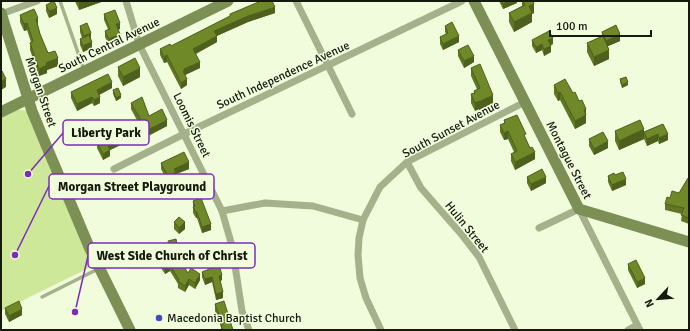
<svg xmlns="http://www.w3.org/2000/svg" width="690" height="331" font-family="Signika,sans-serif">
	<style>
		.green { fill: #cee899 }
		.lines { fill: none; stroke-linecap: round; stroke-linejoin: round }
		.lane { stroke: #a4b18a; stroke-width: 3.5 }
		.street { stroke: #a4b18a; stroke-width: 7 }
		.secondary { stroke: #7c8f54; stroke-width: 11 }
		.wall { fill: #5f7623 }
		.shaded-wall { fill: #4e601d }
		.building { fill: #6f8929; stroke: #4e601d }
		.poi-dot { fill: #404bbf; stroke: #f1fcdc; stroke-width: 1.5 }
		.labels { text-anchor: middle; stroke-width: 3; stroke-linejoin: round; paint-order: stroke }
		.street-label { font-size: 12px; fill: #15190e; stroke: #f1fcdc }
		.poi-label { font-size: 12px; fill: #15190e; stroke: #f1fcdc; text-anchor: start }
		.leader { fill: none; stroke: #7b2cbf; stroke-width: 1.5 }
		.callout-dot { fill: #7b2cbf; stroke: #f1fcdc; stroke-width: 1.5 }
		.callout { fill: #f1fcdc; stroke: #7b2cbf; stroke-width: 1.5 }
		.callout-label { font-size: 13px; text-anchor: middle; font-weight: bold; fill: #15190e }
	</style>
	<rect width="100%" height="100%" fill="#f1fcdc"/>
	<path class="green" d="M17 110H24L31 114 93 266 1 311V118Z"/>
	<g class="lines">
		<g class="lane">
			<path d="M60 1 84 70"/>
			<path d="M42 297 98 269"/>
		</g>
		<g class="street">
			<path d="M126 1 139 44 222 211 232 246 242 311 249 330"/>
			<path d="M296 1 352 114"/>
			<path d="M1 14 37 1"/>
			<path d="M407 162 421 188 462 235 479 257 515 330"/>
			<path d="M114 169 184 134 462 1"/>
			<path d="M222 211 265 203 313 206 363 220"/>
			<path d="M539 228 579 209 640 330"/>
			<path d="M201 251 232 246"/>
			<path d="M381 330 366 298 360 278 358 255 359 238 363 220 380 187 407 162 525 102"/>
			<path d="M628 330 637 325"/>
		</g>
		<g class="secondary">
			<path d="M474 1 579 209 689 242"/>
			<path d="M1 13 32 111 46 145 90 249 130 330"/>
			<path d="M1 112 228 1"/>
		</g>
	</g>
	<g class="wall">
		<path d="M75 1H104L79 10Z"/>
		<path d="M499 1H517V3L503 9Z"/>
		<path d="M522 1H533L534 13 532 14V22L514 32 509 22V13L522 6Z"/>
		<path d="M46 5 57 14 49 18 46 11Z"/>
		<path d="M275 13 248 22 217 36V42L196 54 200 68 185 75 187 85 181 89 167 62 164 63 160 55V49L171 46 230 16V14Z"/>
		<path d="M104 14 120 29 118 30 120 40 109 45 105 37V31L108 29 104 20Z"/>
		<path d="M20 15 38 26 40 34 48 53 58 66 47 70V73L39 76 30 50V43L31 42 27 30 24 31 20 22Z"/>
		<path d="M80 26 91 39 92 48 83 52 80 45V39L82 38 80 32Z"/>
		<path d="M445 26 459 42 443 50 440 44V37L446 34 445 32Z"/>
		<path d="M602 32 620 41 608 46 609 59 594 66 587 52V43L602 36Z"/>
		<path d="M532 40 553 44 551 45V52L544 56 542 50 536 53 532 46Z"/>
		<path d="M458 50 474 62 464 68 458 56Z"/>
		<path d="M118 67 140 77 123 86 118 76Z"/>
		<path d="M471 68 493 103 479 110V109L475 111 471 103V94L474 93V91L477 89 471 76Z"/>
		<path d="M620 79 628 85 622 88 620 82Z"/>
		<path d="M554 85 573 93 586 109V123L575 129 560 100 558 101 554 94Z"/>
		<path d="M112 88 99 95 100 103 94 106 92 103 77 111 71 98V92Z"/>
		<path d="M113 90 121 98 116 101 113 94Z"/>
		<path d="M131 103 149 116 167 126 146 137 144 134 110 150V156L103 160 97 148V142L99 141 95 134V128L105 134 120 131 138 122 131 109Z"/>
		<path d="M504 120 526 140 535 159 515 170 511 161V154L514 152 508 139 504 140 500 132V125L504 123Z"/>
		<path d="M663 124 668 140 659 144 658 141 647 146 644 139 619 150 615 141V131L644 132Z"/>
		<path d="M589 139 608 148 594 155 589 146Z"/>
		<path d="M161 163 189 169 176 174V178L168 182 161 169Z"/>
		<path d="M615 175 626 185 612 191 608 182V176Z"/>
		<path d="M527 177 546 183 531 191 527 183Z"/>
		<path d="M188 178 199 190 192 193 188 184Z"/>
		<path d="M134 179 148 196 141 199 134 185Z"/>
		<path d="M689 179V224L681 221 682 214 665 210V204L670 198 679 193Z"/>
		<path d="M116 185 128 193 119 198 116 192Z"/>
		<path d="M193 201 211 230 202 233 197 218H196L193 213Z"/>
		<path d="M174 222 185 229 179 234 174 229Z"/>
		<path d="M168 241 178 250V256L167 258 171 264 200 280 195 289 189 285 185 292 178 288V284L170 271 165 274 161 268V262L166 258 165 252V246L168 245Z"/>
		<path d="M628 264 645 284 637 288 628 270Z"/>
		<path d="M202 272 222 280 220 281 223 298 216 300 212 282 205 285 202 277Z"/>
		<path d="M215 304 233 330H221V327L215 311Z"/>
		<path d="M5 308 22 315 9 322 5 314Z"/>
	</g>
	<g class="shaded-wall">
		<path d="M79 1H104L79 10Z"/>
		<path d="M508 1H517V3L503 9V4Z"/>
		<path d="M534 4V13L532 14V22L514 32V22L529 6Z"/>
		<path d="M275 7V13L248 22 214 37V31L248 16Z"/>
		<path d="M57 8V14L49 18V11Z"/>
		<path d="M38 18V26H36V19Z"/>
		<path d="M27 23V30L24 31V24Z"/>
		<path d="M120 23V29L116 30V24Z"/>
		<path d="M91 33V39L84 42V36Z"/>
		<path d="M120 34V40L109 45V39Z"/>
		<path d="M620 34V41L606 47V41Z"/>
		<path d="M217 36V42L193 55V49Z"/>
		<path d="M459 36V42L443 50V44Z"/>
		<path d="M553 38V44L548 46V40Z"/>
		<path d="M92 42V48L83 52V46Z"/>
		<path d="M542 44V50L536 53V47Z"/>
		<path d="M551 46V52L544 56V49Z"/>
		<path d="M609 50V59L594 66V57Z"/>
		<path d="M167 55V62L164 63V57Z"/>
		<path d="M474 56V62L464 68V61Z"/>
		<path d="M58 58V66L47 70V73L39 76V69L46 63Z"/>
		<path d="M200 62V68L185 75 183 71 184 69Z"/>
		<path d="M140 68V77L123 86V77Z"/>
		<path d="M6 79V87L1 90V81Z"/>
		<path d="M187 79V85L181 89V83Z"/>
		<path d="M112 82V88L97 96V90Z"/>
		<path d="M628 82V85L622 88V85Z"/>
		<path d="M560 92V100L558 101V93Z"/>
		<path d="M121 95V98L116 101V98Z"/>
		<path d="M493 95V103L479 110V102Z"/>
		<path d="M92 97V103L77 111V104Z"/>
		<path d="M100 97V103L94 106V100Z"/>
		<path d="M479 101V109L475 111V103Z"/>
		<path d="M586 109V123L575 129V121L584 110Z"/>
		<path d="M167 120V126L146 137V131Z"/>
		<path d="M144 128V134L110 150V156L103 160V154L108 146Z"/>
		<path d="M644 129V139L619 150V141Z"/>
		<path d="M508 131V139L504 140V133Z"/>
		<path d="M658 134V141L647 146V139Z"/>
		<path d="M668 134V140L659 144V138Z"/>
		<path d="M608 141V148L594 155V149Z"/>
		<path d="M535 152V159L515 170V162Z"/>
		<path d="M189 162V169L176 174V178L168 182V176L174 169Z"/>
		<path d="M546 177V183L531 191V184Z"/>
		<path d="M626 179V185L612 191V185Z"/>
		<path d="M199 184V190L192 193V187Z"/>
		<path d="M128 187V193L119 198V192Z"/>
		<path d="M148 190V196L141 199V193Z"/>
		<rect x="196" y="212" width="1" height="6"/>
		<path d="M185 222V229L179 234V228Z"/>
		<path d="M211 224V230L202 233V227Z"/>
		<path d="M170 265V271L165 274V268Z"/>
		<path d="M200 274V280L195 289V283Z"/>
		<path d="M222 275V280L219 282V276Z"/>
		<path d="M212 277V282L205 285V279Z"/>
		<path d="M645 278V284L637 288V282Z"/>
		<path d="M189 279V285L185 292V286Z"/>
		<path d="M223 292V298L216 300V294Z"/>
		<path d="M22 309V315L9 322V316Z"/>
	</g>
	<g class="building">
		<path d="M54 1 57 8 49 11 46 5Z"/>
		<path d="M261 1H272L275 7 248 16 214 31 217 36 193 49 200 62 184 69 185 71H183L187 79 181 83 167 55 164 57 160 49 170 44 171 46 230 16V14Z"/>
		<path d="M502 1H508L503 4Z"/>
		<path d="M523 1H533L534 4 529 6 532 13 514 22 509 13 525 5Z"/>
		<path d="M34 9 38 18 36 19 40 34 48 53 55 51 58 58 46 63 47 65 39 69 30 43 33 41 27 23 24 24 20 15Z"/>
		<path d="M115 10 120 23 116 24 120 34 109 39 105 31 110 29 104 14Z"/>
		<path d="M452 22 459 36 443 44 440 37 448 33 445 26Z"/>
		<path d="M87 23 91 33 84 36 80 26Z"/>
		<path d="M616 25 620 34 606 41 602 32Z"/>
		<path d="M549 31 553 38 548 40 551 46 544 49 542 44 536 47 532 40Z"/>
		<path d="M89 35 92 42 83 46 80 39Z"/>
		<path d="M603 36 609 50 594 57 587 43Z"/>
		<path d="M468 45 474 56 464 61 458 50Z"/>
		<path d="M135 58 140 68 123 77 118 67Z"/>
		<path d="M480 64 493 95 479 102V101L475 103 471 94 475 93 474 91 480 88 471 68Z"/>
		<path d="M2 71 6 79 1 81V72Z"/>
		<path d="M108 74 112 82 97 90 100 97 94 100 92 97 77 104 71 92Z"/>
		<path d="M626 77 628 82 622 85 620 79Z"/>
		<path d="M565 79 573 93 575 92 579 101 582 100 586 109 584 110 586 115 575 121 560 92 558 93 554 85Z"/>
		<path d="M118 88 121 95 116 98 113 90Z"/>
		<path d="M142 97 149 116 162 109 167 120 146 131 144 128 108 146 110 150 103 154 97 142 102 139 95 128 100 125 105 134 118 128 120 131 141 120 131 103Z"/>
		<path d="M517 115 526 134 524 135 530 148 532 147 535 152 515 162 511 154 517 151 508 131 504 133 500 125 505 123 504 120Z"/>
		<path d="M640 120 644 129 619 141 615 131Z"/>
		<path d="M663 124 668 134 659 138 658 134 647 139 644 132Z"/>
		<path d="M603 132 608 141 594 149 589 139Z"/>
		<path d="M184 152 189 162 174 169 176 172 168 176 161 163Z"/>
		<path d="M542 169 546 177 531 184 527 177Z"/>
		<path d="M623 172 626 179 612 185 608 176 614 173 615 175Z"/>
		<path d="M688 178 689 179V218L681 215 684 208 665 204 667 197 670 198 672 191 679 193Z"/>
		<path d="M201 198 211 224 202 227 197 212H196L193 207 195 206 193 201Z"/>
		<path d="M179 217 185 222 179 228 174 222Z"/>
		<path d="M176 239 178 250 166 252 165 246 169 245 168 241Z"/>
		<path d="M179 259 188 273 191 268 200 274 195 283 189 279 185 286 178 281 179 280 170 265Z"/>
		<path d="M636 260 645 278 637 282 628 264Z"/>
		<path d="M219 265 222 275 219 276 223 292 216 294 212 277 205 279 202 272Z"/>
		<path d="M19 301 22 309 9 316 5 308Z"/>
		<path d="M224 301 233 330H223L221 326 223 325 215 304Z"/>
	</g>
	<circle class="poi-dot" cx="159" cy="318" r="4"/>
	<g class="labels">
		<g class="street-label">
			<text transform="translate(109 45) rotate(-26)" y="4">South Central Avenue</text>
			<text transform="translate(283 75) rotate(-25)" y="4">South Independence Avenue</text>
			<text transform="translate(41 92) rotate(71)" y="4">Morgan Street</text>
			<text transform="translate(192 125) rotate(64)" y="4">Loomis Street</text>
			<text transform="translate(451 129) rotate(-28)" y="4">South Sunset Avenue</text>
			<text transform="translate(569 160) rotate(63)" y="4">Montague Street</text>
			<text transform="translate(467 227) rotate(51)" y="4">Hulin Street</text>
		</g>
		<g class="poi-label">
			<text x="167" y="322">Macedonia Baptist Church</text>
		</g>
	</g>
	<path class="leader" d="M28 174L63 133M15 255L49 186M75 312L88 256"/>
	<g class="callout-dot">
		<circle cx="28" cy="174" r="4"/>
		<circle cx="15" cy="255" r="4"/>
		<circle cx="75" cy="312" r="4"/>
	</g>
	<g class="callout">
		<rect x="63" y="120" width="86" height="25" rx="4"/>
		<rect x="49" y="174" width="165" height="25" rx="4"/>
		<rect x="88" y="243" width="167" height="25" rx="4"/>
	</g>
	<g class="callout-label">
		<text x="106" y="137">Liberty Park</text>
		<text x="132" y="191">Morgan Street Playground</text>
		<text x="172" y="260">West Side Church of Christ</text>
	</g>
	<rect width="690" height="331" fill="none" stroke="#15190e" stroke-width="4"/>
	<g transform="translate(658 299) rotate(244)" stroke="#f1fcdc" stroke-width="3" paint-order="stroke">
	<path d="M0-3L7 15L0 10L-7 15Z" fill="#15190e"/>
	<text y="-6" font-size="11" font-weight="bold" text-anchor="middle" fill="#15190e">N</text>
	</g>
	<path d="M550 30v6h101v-6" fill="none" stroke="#15190e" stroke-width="2"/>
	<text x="556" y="30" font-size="12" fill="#15190e" stroke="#f1fcdc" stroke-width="3" paint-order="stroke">100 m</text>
</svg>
